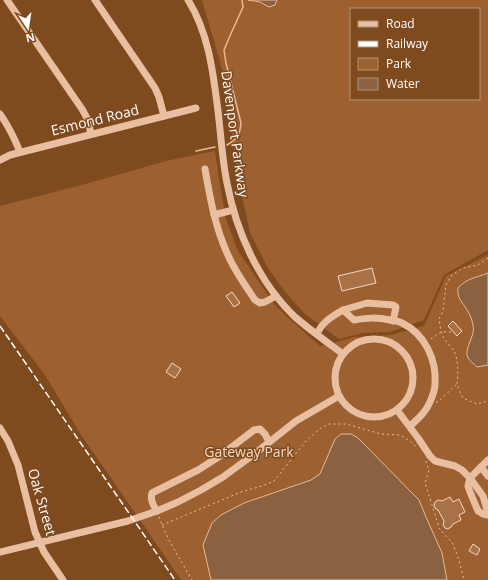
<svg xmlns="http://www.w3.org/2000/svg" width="488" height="580" font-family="'Open Sans',sans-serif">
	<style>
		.green { fill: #9d6030; fill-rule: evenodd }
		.water { fill: #8a6242; stroke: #eab994 }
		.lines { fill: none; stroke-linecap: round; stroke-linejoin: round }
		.stream { stroke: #eab994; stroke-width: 1.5 }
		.building { fill: #a87146; stroke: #f6dac5 }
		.path { stroke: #e8c0a1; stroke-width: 1; stroke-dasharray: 2 3; stroke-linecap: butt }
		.minor { stroke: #e8c0a1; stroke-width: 7 }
		.rail { stroke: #fff; stroke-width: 1.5; stroke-dasharray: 7 3; stroke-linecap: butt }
		.labels { text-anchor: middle; stroke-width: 3; stroke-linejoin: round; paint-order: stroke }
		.street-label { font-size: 14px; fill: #fff; stroke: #7f4a1e }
		.park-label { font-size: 14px; fill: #f6dac5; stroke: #7f4a1e }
	</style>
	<rect width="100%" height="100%" fill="#7f4a1e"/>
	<g class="green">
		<path d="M202 0H488V250L444 275 424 320 390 332 363 333 339 339 305 314 286 293 268 268 250 233 238 178 223 72ZM351 9H479V99H351Z"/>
		<path d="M215 151 219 179 226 219 238 251 274 304 287 317 320 346 337 342 354 337 390 335 424 326 446 276 488 255V580H181L129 504 81 435 45 375 0 316V206L89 183 166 161Z"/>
	</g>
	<g class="water">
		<path d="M248 0H277L275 5 269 7 260 2Z"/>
		<path d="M488 273V365L477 367C474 364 470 361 468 358 463 349 476 336 473 325 472 320 470 314 467 310 462 301 457 299 458 288 467 278 476 278 488 273Z"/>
		<path d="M341 434H351L358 438 419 500 426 517 442 553 447 580H211L203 545 212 523 221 515 244 503 311 480 320 474 335 439Z"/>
	</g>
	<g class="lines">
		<g class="stream">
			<path d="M227 145C237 139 240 135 241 123L226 63 224 50 229 38 243 7 242 0"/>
			<path d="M196 151 215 147"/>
		</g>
	</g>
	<g class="building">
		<path d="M372 268 376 283 342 291 338 276Z"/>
		<path d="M232 292 240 303 234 307 226 296Z"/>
		<path d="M453 321 462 331 457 336 448 326Z"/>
		<path d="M172 363 181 369 175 378 166 372Z"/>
		<path d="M450 497 453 502 459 499 465 512 459 515 461 520 453 524 451 527 448 529 445 528 443 525 444 521 438 510 435 508 434 506 435 502 438 500 442 501Z"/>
		<path d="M473 544 480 549 477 555 469 551Z"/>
	</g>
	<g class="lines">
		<g class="path">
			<path d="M488 258 478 265 463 268 452 275 446 285 443 311 439 319 441 332 444 339 454 351 456 355 458 369 457 384 459 390 463 398 472 402 477 404 488 401"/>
			<path d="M431 339 441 332H451"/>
			<path d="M436 402H438L457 384"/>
			<path d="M426 461 429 470 425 483 435 514 439 528 453 544 459 560 464 580"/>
			<path d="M159 517C167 539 180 559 192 580"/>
			<path d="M162 525 241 492 262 486 274 481 306 441 321 428 329 424H346L381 434 400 435 410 441 416 447"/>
		</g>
		<g class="minor">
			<path d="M7 0 82 109 88 120 91 134"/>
			<path d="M95 0 155 88 159 97 164 116"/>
			<path d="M188 0C209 34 213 72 218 111 221 135 222 159 227 183 236 231 259 283 295 317 310 330 327 342 343 354"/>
			<path d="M0 114C9 127 14 137 20 152"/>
			<path d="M0 160 10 155 196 108"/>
			<path d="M205 169C210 198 215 226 227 253 234 270 245 285 255 300L260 303 265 302 276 296"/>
			<path d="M214 215 233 210"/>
			<path d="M343 310 367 303 393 305 396 307 393 321"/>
			<path d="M317 334C322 322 333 316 343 310L354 320C367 318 376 317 390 320 394 321 399 321 402 323 425 334 437 360 435 385 435 390 432 397 430 402 426 412 418 419 410 426"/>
			<circle cx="374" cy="378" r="39"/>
			<path d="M397 410 418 438 430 456 435 461 455 466 462 470 470 478 483 496 488 513"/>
			<path d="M0 428 8 441 18 465 35 532 44 552 63 580"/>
			<path d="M488 460 470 478 468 486 470 492 478 511 483 514 488 515"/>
			<path d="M481 467 488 476"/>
			<path d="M157 511C153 505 150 500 152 493L198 470 220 456 254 430 260 429 265 434 269 442"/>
			<path d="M0 552 128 521 157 511 178 502 201 490 223 477 253 455 296 421 339 396"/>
		</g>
		<path class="rail" d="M0 326 175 580"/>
	</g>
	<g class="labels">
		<g class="street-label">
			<text transform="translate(95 120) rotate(-14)" y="5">Esmond Road</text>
			<text transform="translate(235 134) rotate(82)" y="5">Davenport Parkway</text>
			<text transform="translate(42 502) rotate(74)" y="5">Oak Street</text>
		</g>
		<g class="park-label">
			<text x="249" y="457">Gateway Park</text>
		</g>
	</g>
	<rect x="350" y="8" width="130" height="92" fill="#7f4a1e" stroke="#b29278"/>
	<rect x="358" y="21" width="20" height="6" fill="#e8c0a1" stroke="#b29278"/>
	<text x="386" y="28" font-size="12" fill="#ffffff">Road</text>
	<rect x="358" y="41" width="20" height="6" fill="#ffffff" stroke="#b29278"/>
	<text x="386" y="48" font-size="12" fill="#ffffff">Railway</text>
	<rect x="358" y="58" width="20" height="12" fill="#9d6030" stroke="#b29278"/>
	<text x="386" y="68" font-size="12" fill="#ffffff">Park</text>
	<rect x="358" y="78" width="20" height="12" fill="#8a6242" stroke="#b29278"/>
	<text x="386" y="88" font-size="12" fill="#ffffff">Water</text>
	<g transform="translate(28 28) rotate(167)" stroke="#7f4a1e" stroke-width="3" paint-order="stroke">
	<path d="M0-3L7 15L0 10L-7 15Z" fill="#ffffff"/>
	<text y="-6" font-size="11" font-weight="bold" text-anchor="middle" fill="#ffffff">N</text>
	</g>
</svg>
